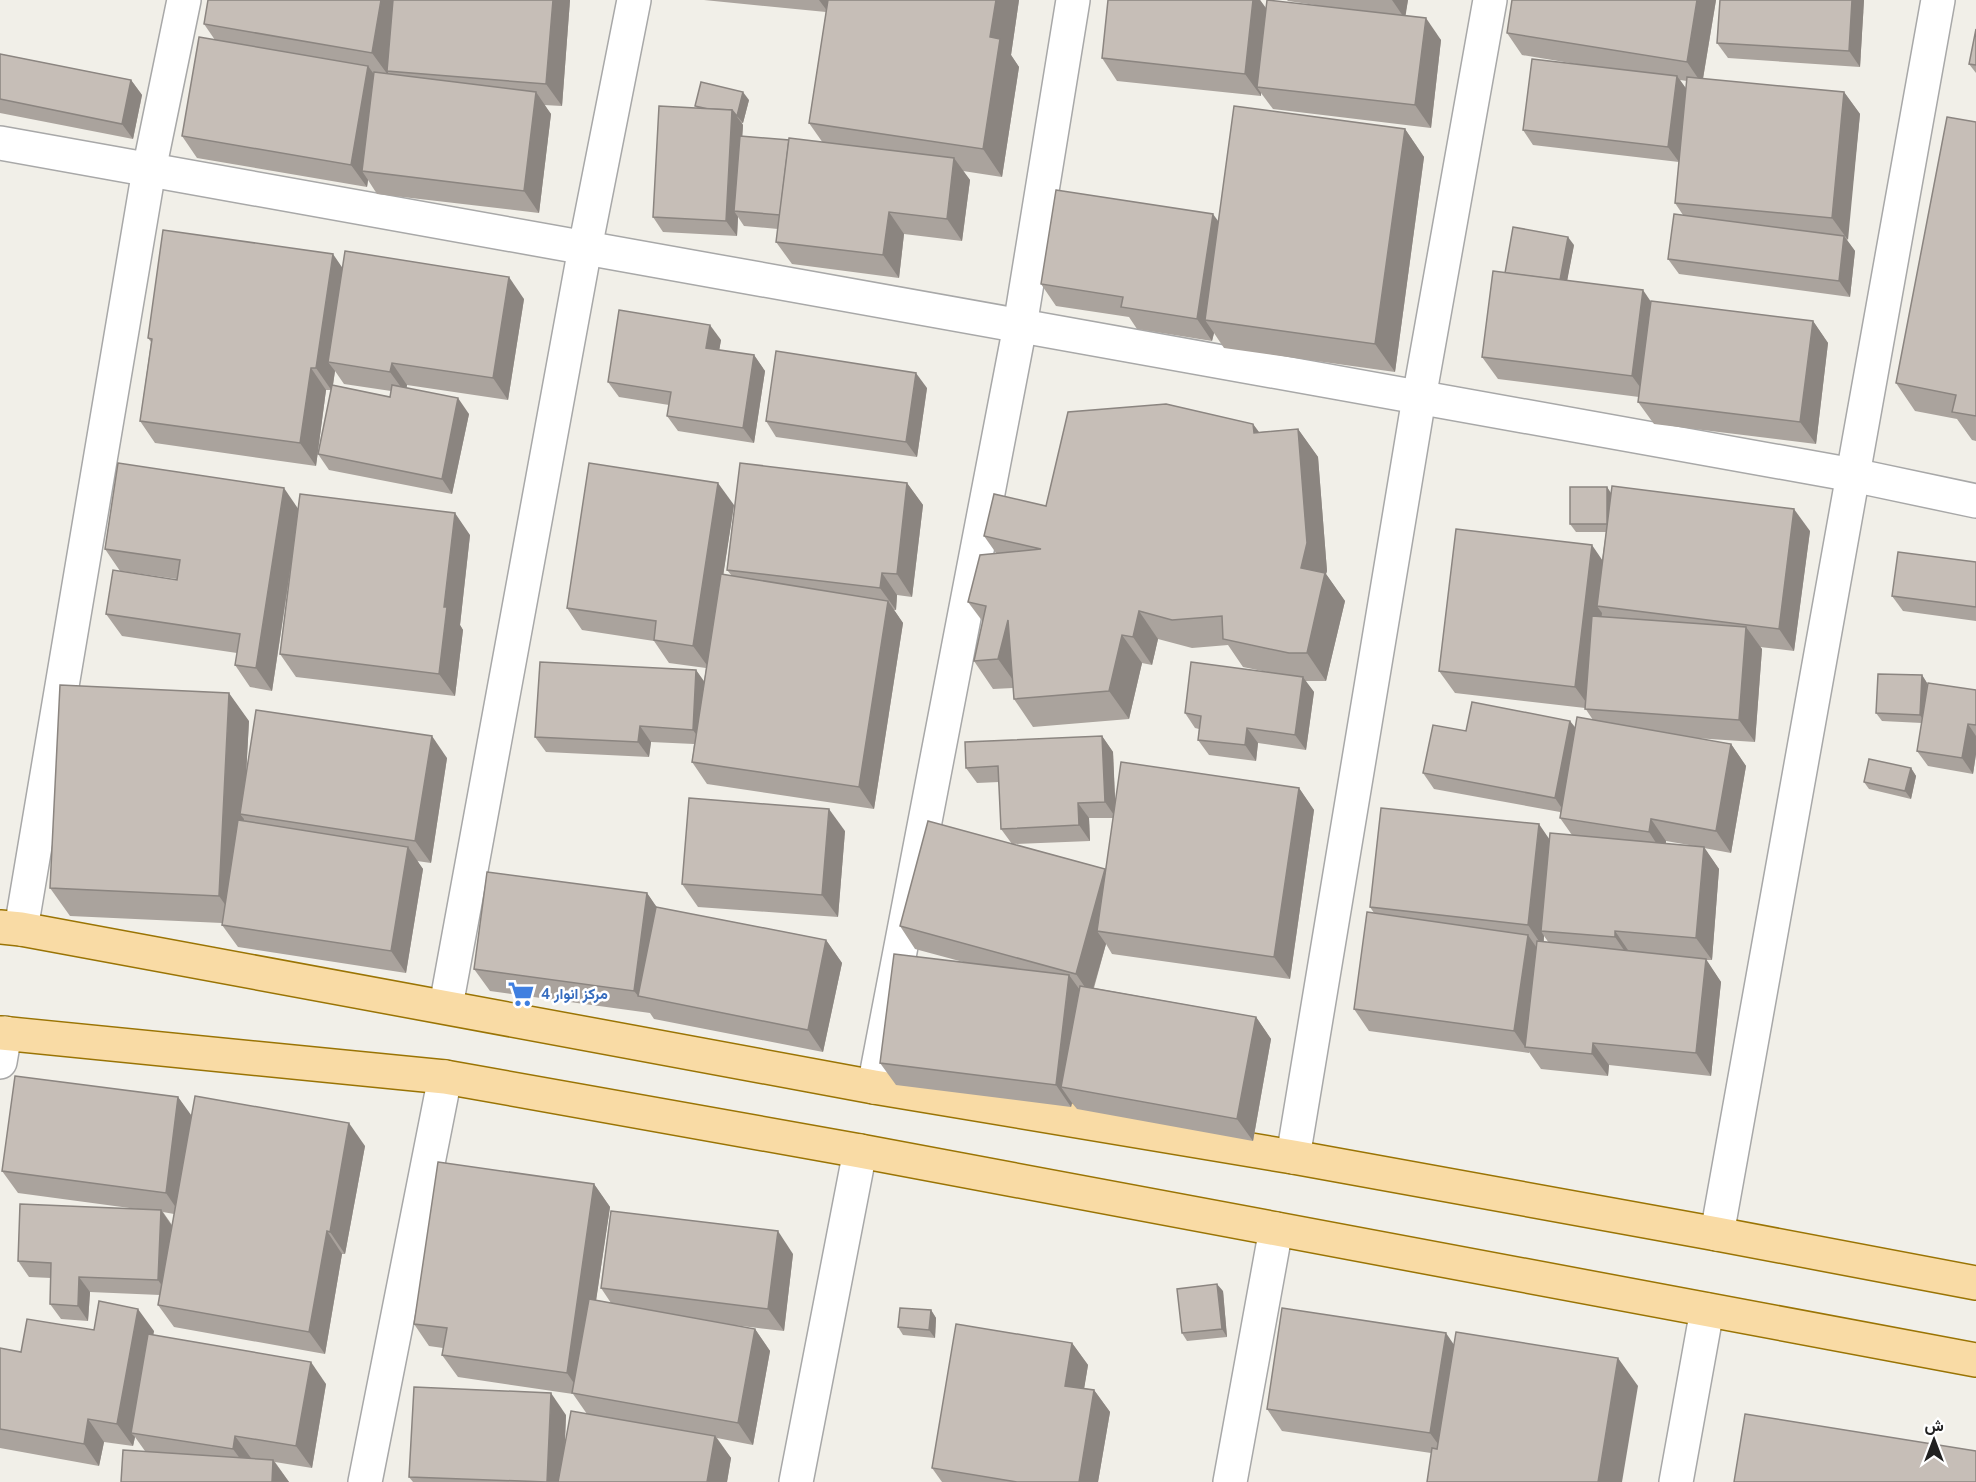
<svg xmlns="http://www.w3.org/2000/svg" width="1976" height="1482" font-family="'Nunito Sans',Vazirmatn,sans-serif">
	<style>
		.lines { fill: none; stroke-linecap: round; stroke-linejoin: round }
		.minor-casing { stroke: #a8a8a8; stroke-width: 36 }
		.major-casing { stroke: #9a7404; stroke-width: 36 }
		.minor { stroke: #fff; stroke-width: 33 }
		.major { stroke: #f9dba5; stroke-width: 33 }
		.wall { fill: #aaa39d; fill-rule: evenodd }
		.shaded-wall { fill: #8b8580 }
		.building { fill: #c6beb7; stroke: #8b8580; stroke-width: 1.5 }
		.labels { text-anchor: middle; stroke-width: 5; stroke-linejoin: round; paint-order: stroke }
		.shop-label { font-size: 15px; font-weight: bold; fill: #366cbe; stroke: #fff; text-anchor: start }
	</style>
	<rect width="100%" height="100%" fill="#f1efe8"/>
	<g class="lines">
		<g class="minor-casing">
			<g id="minor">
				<path d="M0 143 1853 475 1976 501"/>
				<path d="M21 929 149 170 184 0"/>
				<path d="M446 1006 585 248 634 0"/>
				<path d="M0 1062 5 1033"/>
				<path d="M874 1087 1020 326 1073 0"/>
				<path d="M1293 1157 1419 398 1490 0"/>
				<path d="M1717 1234 1938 0"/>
				<path d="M365 1482 445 1077"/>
				<path d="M796 1482 860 1151"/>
				<path d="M1230 1482 1276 1229"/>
				<path d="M1676 1482 1707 1310"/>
			</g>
		</g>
		<g class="major-casing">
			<g id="major">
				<path d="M0 927 21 929 874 1087 1293 1157 1717 1234 1976 1283"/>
				<path d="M0 1033 445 1077 860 1151 1976 1360"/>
			</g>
		</g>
		<use href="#minor" class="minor"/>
		<use href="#major" class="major"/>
	</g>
	<g class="wall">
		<path d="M570 0 562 106 544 105 551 114 539 213 377 194 368 180 367 187 197 158 182 136 215 40 204 24Z"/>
		<path d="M704 0H1019L1011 55 1019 67 1002 177 963 171 970 180 962 241 904 234 899 278 792 264 776 242 778 229 744 226 738 217 737 236 663 232 653 217 697 108 695 106 749 100 743 123H742L743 125 742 136 823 143 809 123 826 12Z"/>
		<path d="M1108 0H1260L1266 8 1315 5 1288 1 1287 0H1408L1405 16 1441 40 1431 128 1273 109 1261 93V96L1117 81 1102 58Z"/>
		<path d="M1716 0 1703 79 1844 92 1860 114 1847 240 1855 251 1850 297 1679 274 1668 259 1683 215 1675 203 1679 162 1533 145 1523 130 1582 65 1522 55 1507 33ZM1680 80 1687 81 1686 89Z"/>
		<path d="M1720 0H1864L1860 67 1728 58 1717 43Z"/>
		<path d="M1976 29V73L1969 64Z"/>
		<path d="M0 54 131 80 142 95 133 139 0 113Z"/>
		<path d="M1976 122V441L1972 440 1957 419 1915 411 1896 383Z"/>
		<path d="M1405 129 1424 157 1395 372 1224 348 1214 333 1212 341 1137 329 1129 317 1056 306 1041 284 1218 222Z"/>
		<path d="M1574 245 1567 280 1651 302 1813 321 1828 343 1816 444 1654 424 1638 402 1639 397 1498 379 1482 357Z"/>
		<path d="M343 268 524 299 508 400 407 385 406 388 469 414 452 494 329 470 318 454 331 390H326L316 466 155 443 140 421 151 342 148 338ZM335 371 344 384 391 391 390 397 333 385Z"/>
		<path d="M721 340 719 350 754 355 765 371 754 443 678 431 667 416 669 405 619 397 608 382Z"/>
		<path d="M927 388 917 457 776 437 766 421Z"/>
		<path d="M1253 424 1259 432 1298 429 1318 457 1327 571 1326 574 1345 601 1326 681H1305L1314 692 1306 750 1258 743 1256 761 1209 755 1198 740 1199 729 1195 728 1185 713 1267 672 1243 667 1228 645 1192 648 1158 639 1152 665 1142 663 1129 719 1033 727 1014 699 1013 688 993 689 974 661 983 622 968 602 996 553 984 536 1046 506Z"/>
		<path d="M907 483 923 505 912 597 897 595 896 610H894L903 623 874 809 707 784 692 762 694 744 651 742 649 757 546 752 535 737 696 670 704 681 706 668 669 663 654 641 582 630 567 608 734 505 723 575 732 576 727 570Z"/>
		<path d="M1607 487 1611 493 1810 531 1794 651 1760 647 1762 649 1755 742 1695 738 1731 744 1746 766 1731 853 1704 848 1719 869 1712 960H1706L1721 982 1711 1076 1609 1065 1608 1076 1541 1069 1529 1052V1053L1369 1031 1354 1009 1374 913 1370 907 1549 839 1572 835 1560 818V812L1434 789 1423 773 1466 731 1570 721 1575 727 1593 720 1585 708 1455 693 1439 671 1602 560 1606 532H1576L1570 524ZM1666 841 1695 846 1666 844ZM1544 936 1549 943 1544 942Z"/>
		<path d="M298 509 470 535 460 625 463 630 455 696 296 677 280 654 293 554 272 691 250 687 235 665 237 653 122 636 106 614 177 580V579L120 571 105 549Z"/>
		<path d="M1976 562V621L1903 611 1892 596Z"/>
		<path d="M1922 675 1927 683V693L1976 690V754L1973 774 1928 766 1917 751 1922 723 1882 721 1876 713Z"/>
		<path d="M249 721 246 773 447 758 431 863 417 861 423 869 406 973 238 947 222 925V923L70 916 50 888Z"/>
		<path d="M1102 736 1113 752 1115 803 1299 788 1314 810 1290 979 1112 954 1106 944 1094 988 1256 1017 1271 1039 1253 1141 1077 1109 1072 1103 1071 1107 896 1085 880 1063 967 963 915 949 900 926 1012 844 1001 829 999 782 977 783 966 768ZM1089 818H1113L1106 870 1105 869 1013 844 1090 841Z"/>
		<path d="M1911 768 1916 776 1911 799 1869 789 1864 782Z"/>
		<path d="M845 831 838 917 698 907 682 884Z"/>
		<path d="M647 893 656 907 826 940 842 963 823 1052 654 1019 650 1013 490 991 474 969Z"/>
		<path d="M178 1097 191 1116 365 1146 345 1254H342L325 1354 174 1327 158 1305 160 1295 90 1292 88 1321 61 1319 50 1304 51 1278 29 1277 18 1261 137 1209 18 1193 2 1171ZM163 1212 174 1214 172 1225Z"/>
		<path d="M594 1184 610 1207 596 1300 611 1303 601 1288 793 1254 784 1331 733 1325 755 1329 770 1351 753 1445 717 1438 731 1458 727 1482H413L409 1477 566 1415 565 1443 587 1414 573 1394 458 1377 442 1355 443 1348 429 1346 414 1324Z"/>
		<path d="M1223 1291 1227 1337 1187 1341 1182 1333Z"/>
		<path d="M931 1310 936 1318 935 1338 903 1335 898 1327Z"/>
		<path d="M94 1330 154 1331 153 1335 326 1384 312 1468 275 1462 289 1482H121L145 1451 135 1437 133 1446 104 1442 99 1466 0 1448V1348L21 1352Z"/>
		<path d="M1072 1343 1088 1365 1084 1388 1094 1390 1110 1412 1098 1482H942L932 1468Z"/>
		<path d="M1454 1344 1638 1386 1431 1453 1282 1431 1267 1409Z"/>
	</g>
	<g class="shaded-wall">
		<path d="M381 0H401L387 71 388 72V75L372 53Z"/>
		<path d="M553 0H570L562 106 546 84Z"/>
		<path d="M819 0H829L828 12Z"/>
		<path d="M996 0H1019L1011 55 1019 67 1002 177 983 149 990 37Z"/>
		<path d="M1253 0H1260L1270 14 1257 87 1261 93V96L1245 74Z"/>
		<path d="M1392 0H1408L1405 19Z"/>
		<path d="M1697 0H1716L1702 84 1687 62Z"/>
		<path d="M1852 0H1864L1860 67 1849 51Z"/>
		<path d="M1426 18 1441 40 1431 128 1415 105Z"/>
		<path d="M368 66 384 88 362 171 368 180 367 187 351 165Z"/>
		<path d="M1677 76 1688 91 1679 162 1668 147Z"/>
		<path d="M131 80 142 95 133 139 122 124Z"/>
		<path d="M536 92 551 114 539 213 524 191Z"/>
		<path d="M743 92 749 100 743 123 737 116Z"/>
		<path d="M1844 92 1860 114 1848 240 1832 218Z"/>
		<path d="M732 110 743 125 738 212 734 211 738 217 737 236 726 221Z"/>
		<path d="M1405 129 1424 157 1395 372 1375 344Z"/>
		<path d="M954 158 970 180 962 241 947 219Z"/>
		<path d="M889 212 904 234 899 278 883 255Z"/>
		<path d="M1213 214 1229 236 1205 320 1214 333 1212 341 1197 319Z"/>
		<path d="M1844 236 1855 251 1850 297 1839 281Z"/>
		<path d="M1568 237 1574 245 1565 292 1559 285Z"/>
		<path d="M333 254 348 276 328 362 335 371 332 391 316 368Z"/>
		<path d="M509 277 524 299 508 400 493 378Z"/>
		<path d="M1643 290 1658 312 1648 398 1632 376Z"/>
		<path d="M1813 321 1828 343 1816 444 1800 422Z"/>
		<path d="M710 325 721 340 717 363 706 348Z"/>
		<path d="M754 355 765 371 754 443 743 428Z"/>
		<path d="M392 363 407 385 406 394 390 372Z"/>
		<path d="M311 368 326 390 316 466 300 443Z"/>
		<path d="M916 373 927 388 917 457 906 442Z"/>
		<path d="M458 398 469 414 452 494 442 479Z"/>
		<path d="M1253 424 1273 452 1254 433Z"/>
		<path d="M1298 429 1318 457 1327 571 1326 574 1345 601 1326 681 1307 653 1301 568Z"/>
		<path d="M718 483 734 505 709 668 693 646Z"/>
		<path d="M907 483 923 505 912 597 897 574Z"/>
		<path d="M1607 487 1612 495 1607 524Z"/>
		<path d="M284 488 299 510 272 691 256 668Z"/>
		<path d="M1794 509 1810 531 1794 651 1779 629Z"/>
		<path d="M455 513 470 535 460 625 463 630 455 696 439 674 444 607Z"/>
		<path d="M1592 545 1607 567 1597 606 1602 613 1591 709 1575 687Z"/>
		<path d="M882 573 897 595 896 610 880 588Z"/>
		<path d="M888 601 903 623 874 809 859 787Z"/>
		<path d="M1139 611 1158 639 1152 665 1133 637Z"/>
		<path d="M1008 620 1018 687 998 659Z"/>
		<path d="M1746 627 1762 649 1755 742 1739 720Z"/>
		<path d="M1122 635 1142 663 1129 719 1109 691Z"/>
		<path d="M696 670 707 686 704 745 693 730Z"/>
		<path d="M1922 675 1927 683 1925 723 1920 715Z"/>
		<path d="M1303 677 1314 692 1306 750 1295 735Z"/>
		<path d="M229 693 249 721 244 814H240L244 819 239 924 219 896Z"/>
		<path d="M1570 721 1581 736 1565 813 1555 798Z"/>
		<path d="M1968 724 1976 736V754L1973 774 1962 758Z"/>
		<path d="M640 726 651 742 649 757 638 742Z"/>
		<path d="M1247 728 1258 743 1256 761 1245 745Z"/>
		<path d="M432 736 447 758 431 863 415 841Z"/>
		<path d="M1102 736 1113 752 1116 818 1105 802Z"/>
		<path d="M1731 744 1746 766 1731 853 1716 831Z"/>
		<path d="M1911 768 1916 776 1911 799 1905 791Z"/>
		<path d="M1299 788 1314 810 1290 979 1274 957Z"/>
		<path d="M1078 803 1089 818 1090 841 1079 825Z"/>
		<path d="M829 809 845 831 838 917 822 895Z"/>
		<path d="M1651 819 1666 841 1664 855 1649 832Z"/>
		<path d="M1539 824 1554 846 1541 931 1544 936 1543 947 1528 925Z"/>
		<path d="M408 847 423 869 406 973 391 951Z"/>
		<path d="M1704 847 1719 869 1712 960 1696 938Z"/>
		<path d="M1105 869 1120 891 1097 931 1106 944 1091 996 1076 974Z"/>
		<path d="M647 893 663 916 639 997 634 991Z"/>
		<path d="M1615 931 1630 953V959L1615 937Z"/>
		<path d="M1528 935 1543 957 1525 1047 1529 1053 1514 1031Z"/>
		<path d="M826 940 842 963 823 1052 808 1030Z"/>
		<path d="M1706 959 1721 982 1711 1076 1696 1053Z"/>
		<path d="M1069 975 1085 997 1061 1087 1072 1103 1071 1107 1056 1085Z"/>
		<path d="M1256 1017 1271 1039 1253 1141 1237 1119Z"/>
		<path d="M1593 1043 1609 1065 1608 1076 1592 1054Z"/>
		<path d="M178 1097 194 1119 181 1215 166 1193Z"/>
		<path d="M349 1123 365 1146 345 1254 330 1232Z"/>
		<path d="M594 1184 610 1207 582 1395 567 1373Z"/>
		<path d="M161 1210 172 1226 169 1296 158 1280Z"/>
		<path d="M327 1231 342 1254 325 1354 309 1332Z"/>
		<path d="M778 1231 793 1254 784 1331 768 1309Z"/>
		<path d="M79 1277 90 1292 88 1321 78 1306Z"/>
		<path d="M1217 1284 1223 1291 1227 1337 1222 1329Z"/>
		<path d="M138 1309 154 1331 135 1433H131L135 1437 133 1446 117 1424Z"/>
		<path d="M931 1310 936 1318 935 1338 929 1330Z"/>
		<path d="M755 1329 770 1351 753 1445 738 1423Z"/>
		<path d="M1446 1333 1461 1355 1446 1455 1430 1433Z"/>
		<path d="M1072 1343 1088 1365 1081 1408 1065 1386Z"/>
		<path d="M1618 1358 1638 1386 1622 1482H1598Z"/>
		<path d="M311 1362 326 1384 312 1468 296 1446Z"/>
		<path d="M1094 1390 1110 1412 1098 1482H1079Z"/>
		<path d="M551 1393 566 1415 563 1482H547Z"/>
		<path d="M88 1419 104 1442 99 1466 84 1444Z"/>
		<path d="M235 1436 251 1458 249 1471 233 1449Z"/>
		<path d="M715 1436 731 1458 727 1482H707Z"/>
		<path d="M273 1460 289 1482H272Z"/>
	</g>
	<g class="building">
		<path d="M208 0H381L372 53 204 24Z"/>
		<path d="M393 0H553L546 84 387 71Z"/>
		<path d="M828 0H996L990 37 1000 39 983 149 809 123Z"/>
		<path d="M1108 0H1253L1245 74 1102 58Z"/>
		<path d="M1267 0 1426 18 1415 105 1257 87Z"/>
		<path d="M1512 0H1697L1687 62 1507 33Z"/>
		<path d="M1720 0H1852L1849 51 1717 43Z"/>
		<path d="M1976 29V65L1969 64Z"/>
		<path d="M199 37 368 66 351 165 182 136Z"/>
		<path d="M0 54 131 80 122 124 0 99Z"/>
		<path d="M1532 59 1677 76 1668 147 1523 130Z"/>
		<path d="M374 72 536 92 524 191 362 171Z"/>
		<path d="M1687 77 1844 92 1832 218 1675 203Z"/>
		<path d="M701 82 743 92 737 116 736 115 732 110 708 109 695 106Z"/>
		<path d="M659 106 732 110 726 221 653 217Z"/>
		<path d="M1234 106 1405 129 1375 344 1205 320Z"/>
		<path d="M1947 117 1976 122V416L1952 412 1956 395 1896 383Z"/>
		<path d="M740 136 789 140 780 215 734 211Z"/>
		<path d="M789 138 954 158 947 219 889 212 883 255 776 242Z"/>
		<path d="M1056 190 1213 214 1197 319 1121 307 1123 297 1041 284Z"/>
		<path d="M1674 214 1844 236 1839 281 1668 259Z"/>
		<path d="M1513 227 1568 237 1560 280 1505 273Z"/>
		<path d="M163 230 333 254 316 368H311L300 443 140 421 152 339 148 338Z"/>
		<path d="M345 251 509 277 493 378 392 363 390 372 328 362Z"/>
		<path d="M1493 271 1643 290 1632 376 1482 357Z"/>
		<path d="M1651 301 1813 321 1800 422 1638 402Z"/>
		<path d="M619 310 710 325 706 348 754 355 743 428 667 416 671 392 608 382Z"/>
		<path d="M776 351 916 373 906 442 766 421Z"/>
		<path d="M332 385 390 397 392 385 458 398 442 479 318 454Z"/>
		<path d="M1166 404 1253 424 1254 433 1298 429 1307 543 1301 568 1325 573 1307 653H1289L1223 639 1222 616 1172 620 1139 611 1133 637 1122 635 1109 691 1014 699 1008 620 998 659 974 661 986 606 968 602 980 555 1041 549 984 536 994 494 1046 506 1068 412Z"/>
		<path d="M118 463 284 488 256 668 235 665 240 634 106 614 113 570 177 580 180 560 105 549Z"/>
		<path d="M589 463 718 483 693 646 654 640 656 621 567 608Z"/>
		<path d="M740 463 907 483 897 574 882 573 880 588 727 570Z"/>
		<path d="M1612 486 1794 509 1779 629 1597 606Z"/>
		<rect x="1570" y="487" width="37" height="37"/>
		<path d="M300 494 455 513 444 607H447L439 674 280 654Z"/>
		<path d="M1456 529 1592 545 1575 687 1439 671Z"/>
		<path d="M1898 552 1976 562V607L1892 596Z"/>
		<path d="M721 574 888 601 859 787 692 762Z"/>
		<path d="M1592 616 1746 627 1739 720 1585 709Z"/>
		<path d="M540 662 696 670 693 730 640 726 638 742 535 737Z"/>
		<path d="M1191 662 1303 677 1295 735 1247 728 1245 745 1198 740 1201 716 1185 713Z"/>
		<path d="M1878 674 1922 675 1920 715 1876 713Z"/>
		<path d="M1928 683 1976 690V725L1968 724 1962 758 1917 751Z"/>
		<path d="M60 685 229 693 219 896 50 888Z"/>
		<path d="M1472 702 1570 721 1555 798 1423 773 1433 725 1466 731Z"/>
		<path d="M256 710 432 736 415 841 240 814Z"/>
		<path d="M1577 717 1731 744 1716 831 1651 819 1649 832 1560 818Z"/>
		<path d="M1102 736 1105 802 1078 803 1079 825 1001 829 998 766 966 768 965 742Z"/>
		<path d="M1869 759 1911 768 1905 791 1864 782Z"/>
		<path d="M1121 762 1299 788 1274 957 1097 931Z"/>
		<path d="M689 798 829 809 822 895 682 884Z"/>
		<path d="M1381 808 1539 824 1528 925 1370 907Z"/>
		<path d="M238 820 408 847 391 951 222 925Z"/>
		<path d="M928 821 1105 869 1076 974 900 926Z"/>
		<path d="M1550 833 1704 847 1696 938 1615 931V937L1541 931Z"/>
		<path d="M487 872 647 893 634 991 474 969Z"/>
		<path d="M656 907 826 940 808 1030 638 996Z"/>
		<path d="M1367 912 1528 935 1514 1031 1354 1009Z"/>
		<path d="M1537 941 1706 959 1696 1053 1593 1043 1592 1054 1525 1047Z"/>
		<path d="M894 954 1069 975 1056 1085 880 1063Z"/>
		<path d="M1080 986 1256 1017 1237 1119 1061 1087Z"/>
		<path d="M15 1076 178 1097 166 1193 2 1171Z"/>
		<path d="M195 1096 349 1123 330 1232 327 1231 309 1332 158 1305Z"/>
		<path d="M438 1162 594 1184 567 1373 442 1355 447 1328 414 1324Z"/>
		<path d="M20 1204 161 1210 158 1280 79 1277 78 1306 50 1304 51 1263 18 1261Z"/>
		<path d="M611 1211 778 1231 768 1309 601 1288Z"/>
		<path d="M1217 1284 1222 1329 1182 1333 1177 1289Z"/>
		<path d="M589 1299 755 1329 738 1423 572 1393Z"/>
		<path d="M99 1301 138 1309 117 1424 88 1419 84 1444 0 1429V1348L21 1352 27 1319 94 1330Z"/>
		<path d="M900 1308 931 1310 929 1330 898 1327Z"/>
		<path d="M1282 1308 1446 1333 1430 1433 1267 1409Z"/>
		<path d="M956 1324 1072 1343 1065 1386 1094 1390 1079 1482H1017L932 1468Z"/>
		<path d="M1456 1332 1618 1358 1598 1482H1427L1432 1448 1437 1449Z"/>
		<path d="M148 1334 311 1362 296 1446 235 1436 233 1449 131 1433Z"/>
		<path d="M414 1387 551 1393 547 1482 409 1477Z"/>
		<path d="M571 1411 715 1436 707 1482H558Z"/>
		<path d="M1745 1414 1976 1451V1482H1734Z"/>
		<path d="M123 1450 273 1460 272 1482H121Z"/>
	</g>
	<defs>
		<g id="supermarket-bare" transform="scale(2.07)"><path d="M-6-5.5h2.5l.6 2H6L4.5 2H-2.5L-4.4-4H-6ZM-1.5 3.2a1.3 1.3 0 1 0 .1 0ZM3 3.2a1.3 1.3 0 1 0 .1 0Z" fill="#3f7fe0" stroke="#fff" stroke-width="2.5" paint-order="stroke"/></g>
	</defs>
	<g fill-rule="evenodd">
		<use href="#supermarket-bare" x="521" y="994"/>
	</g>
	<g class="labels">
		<g class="shop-label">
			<text x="541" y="999">مركز انوار 4</text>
		</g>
	</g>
	<g transform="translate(1934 1440)" stroke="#ffffff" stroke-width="4.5" paint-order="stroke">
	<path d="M0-4.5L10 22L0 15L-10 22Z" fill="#212121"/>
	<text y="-9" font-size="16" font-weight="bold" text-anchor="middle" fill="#212121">ش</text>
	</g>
</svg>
